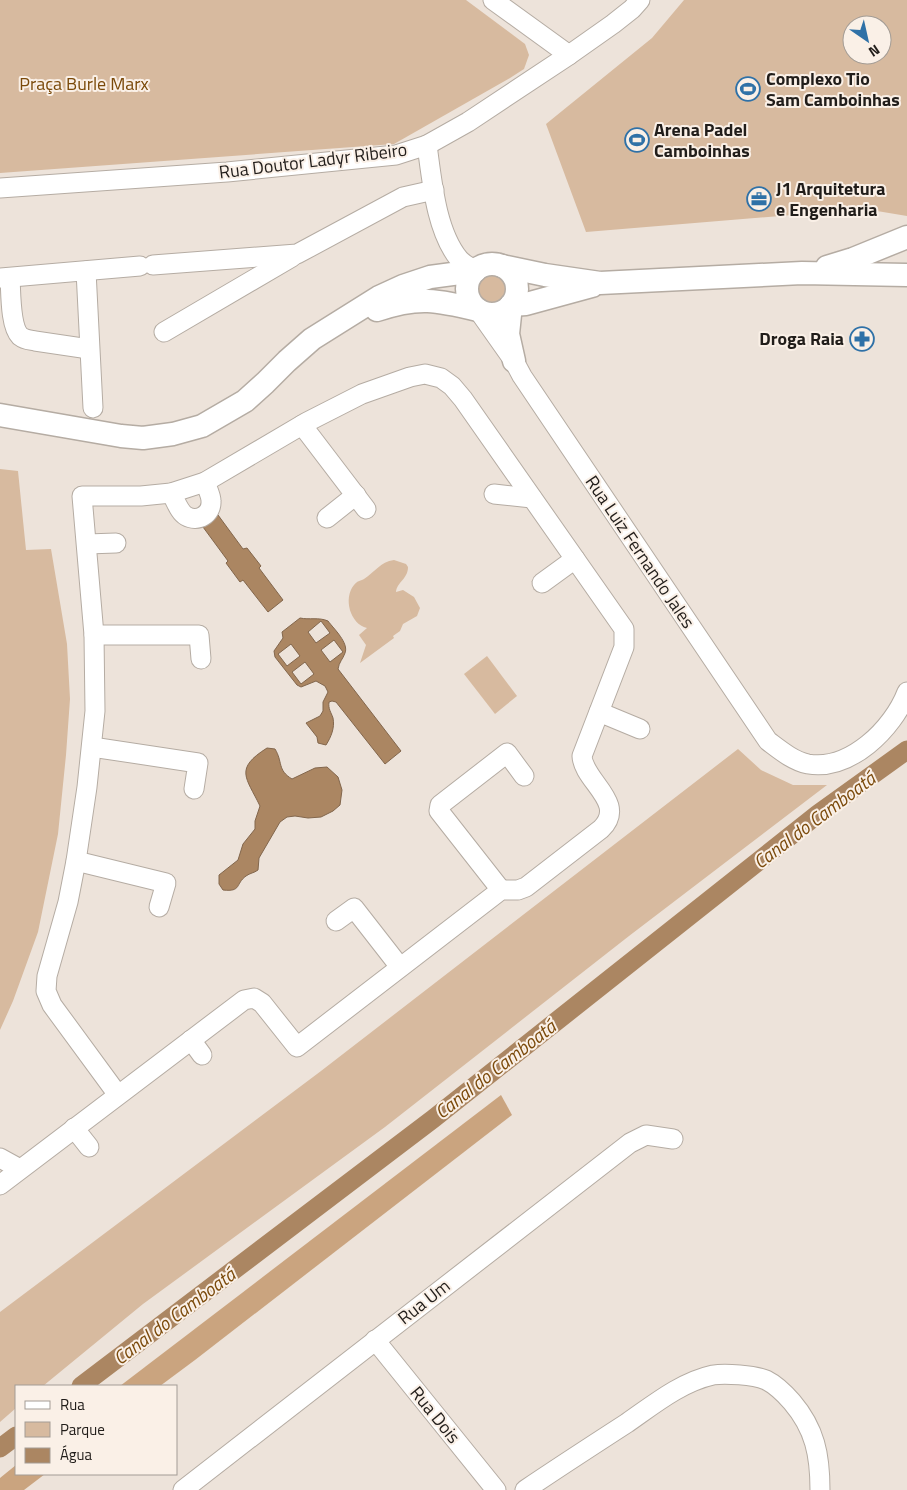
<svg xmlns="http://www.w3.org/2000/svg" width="907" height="1490" font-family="'Titillium Web',sans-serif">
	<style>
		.green { fill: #d7ba9f; fill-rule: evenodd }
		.forest { fill: #caa47f }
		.water { fill: #ab8662; stroke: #82664c; fill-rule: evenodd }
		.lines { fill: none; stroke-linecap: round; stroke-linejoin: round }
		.canal { stroke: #ab8662; stroke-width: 19 }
		.minor-casing { stroke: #b5aca3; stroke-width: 21 }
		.tertiary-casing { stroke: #b5aca3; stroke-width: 25 }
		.minor { stroke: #fff; stroke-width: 19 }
		.tertiary { stroke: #fff; stroke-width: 22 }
		.labels { text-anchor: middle; stroke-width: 4; stroke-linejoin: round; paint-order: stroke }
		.poi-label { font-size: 18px; font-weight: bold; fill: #211d1a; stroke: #faf0e7; text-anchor: start }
		.park-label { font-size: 18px; fill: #7a4909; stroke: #faf0e7 }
		.street-label { font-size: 18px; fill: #211d1a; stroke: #faf0e7 }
		.water-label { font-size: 19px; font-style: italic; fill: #7b4a0b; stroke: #faf0e7 }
	</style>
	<rect width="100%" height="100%" fill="#ede3da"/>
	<g class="green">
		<path d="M0 0H466L525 44 529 55 524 69 510 78 394 144 0 173Z"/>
		<path d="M684 0H907V216L865 209 586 232 546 124 652 38ZM852 25H882V55H852Z"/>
		<circle cx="492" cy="290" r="17"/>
		<path d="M0 469 18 471 26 550 51 549 67 644 70 699 66 755 58 834 38 932 13 1001 0 1030Z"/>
		<path d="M394 560 406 564 408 567C408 579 397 582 396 592L403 590 414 597 420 608 417 616 403 624 400 631 393 636 394 638 360 663 366 645 359 635 367 628C350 624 343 598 354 585 357 581 360 581 364 579 375 572 380 562 394 560Z"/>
		<path d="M487 656 517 696 495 714 464 674Z"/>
		<path d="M738 749 761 770 793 785H827L629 936 385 1127 143 1304 43 1386H16V1408L0 1422V1312L321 1071Z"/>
	</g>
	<g class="forest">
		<path d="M501 1095 512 1115 195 1360 160 1386H120Z"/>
		<path d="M16 1465V1474H45L24 1490H0V1478Z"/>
	</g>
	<g class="water">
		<path d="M218 515 243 549 247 548 261 566 259 568 283 600 268 612 243 580 240 582 226 563 228 561 203 527Z"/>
		<path d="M300 618C309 620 319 617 328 621 334 629 349 643 345 653 343 659 339 662 338 669L401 751 385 764 336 702 332 701 329 702C328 709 331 712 333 718 335 728 331 737 326 745L318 743 317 737 306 723 320 716 323 711V702L328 692 325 686 316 681 301 687 297 685 275 657 274 651 283 638 282 632ZM321 621 330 633 316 643 308 632ZM334 640 343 652 330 662 321 650ZM291 644 300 656 287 666 278 654ZM305 662 314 674 301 684 292 672Z"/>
		<path d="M267 748 275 749C283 762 277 770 292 779L315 768 327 767 338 777 342 790 340 805 333 811 321 817 308 818 295 816 287 817 280 822 259 858 258 870C254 873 250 873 246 876 235 884 242 892 223 890L219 884V875L238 860 243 844 255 829V821L260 806C246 777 234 769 267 748Z"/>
	</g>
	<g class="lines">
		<g class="canal">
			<path d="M81 1386 433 1119 818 814 907 750"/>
			<path d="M0 1448 16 1436"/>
		</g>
		<g class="minor-casing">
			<g id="minor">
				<path d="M493 0 569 55"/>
				<path d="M427 145C432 181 436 231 459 259 463 264 470 267 475 271"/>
				<path d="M0 188 227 172 396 155 427 145 468 122 569 55 613 24 632 9 640 0"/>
				<path d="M153 265 297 254 403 197 434 190"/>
				<path d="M86 271 93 408"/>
				<path d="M0 278 140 266"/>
				<path d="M10 278C11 292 10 326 20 336 25 340 30 340 35 341L89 349"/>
				<path d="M478 310 514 361 522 376 768 741C780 750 793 761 808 764 850 771 893 729 907 692"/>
				<path d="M164 332 292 257"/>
				<path d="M302 425 366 509"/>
				<path d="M171 493C176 501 179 512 186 516 198 523 212 514 211 501 211 495 207 488 205 482"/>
				<path d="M494 494 532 498"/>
				<path d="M327 518 356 495"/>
				<path d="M87 544 116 543"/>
				<path d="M542 583 575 559"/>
				<path d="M94 635H199L201 659"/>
				<path d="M599 712 640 729"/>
				<path d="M92 747 198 763 194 789"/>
				<path d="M76 861 166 883 159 907"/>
				<path d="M501 890 439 811 440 805 507 753 524 776"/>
				<path d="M336 921 354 908 400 967"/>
				<path d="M191 1040 202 1055"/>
				<path d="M74 1128 89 1147"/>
				<path d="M0 1158 20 1169"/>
				<path d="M0 1185 244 1000 254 998 262 1003 297 1047 501 890H518L526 887 601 829C628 803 583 781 582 756L624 647V629L463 399 452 386 441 378 425 374 410 377 362 394 307 422 205 482 171 493 141 496H82L94 635 95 711 87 787 76 861 68 902 47 976 46 991 52 1005 118 1095"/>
				<path d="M375 1340 496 1490"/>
				<path d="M183 1490 630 1143 646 1135 673 1139"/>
				<path d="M525 1490C559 1467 593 1445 627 1423 653 1405 681 1382 713 1375 725 1373 754 1375 766 1380 776 1385 785 1394 792 1402 815 1429 820 1455 820 1490"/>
			</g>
		</g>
		<g class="tertiary-casing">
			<g id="tertiary">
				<circle cx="492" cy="289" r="25"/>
				<path d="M502 266 545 275 600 283 802 273 907 275"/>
				<path d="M827 267 853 259 907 237"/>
				<path d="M511 305 526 304 592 286"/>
				<path d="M511 305 508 334 514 361"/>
				<path d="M377 310C419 296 436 300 478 310"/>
				<path d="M0 415 121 436 143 438 173 434 202 426 245 401 265 383 287 361 312 339 379 297 403 286 430 277 475 271"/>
			</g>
		</g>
		<use href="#minor" class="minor"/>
		<use href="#tertiary" class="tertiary"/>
	</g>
	<defs>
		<g id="stadium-ring" transform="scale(1.25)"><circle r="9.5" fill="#faf0e7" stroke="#2f71a7" stroke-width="1.5"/><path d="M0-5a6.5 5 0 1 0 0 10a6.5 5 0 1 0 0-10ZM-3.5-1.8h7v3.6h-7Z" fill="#2f71a7"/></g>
		<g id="office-ring" transform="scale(1.25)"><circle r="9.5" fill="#faf0e7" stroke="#2f71a7" stroke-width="1.5"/><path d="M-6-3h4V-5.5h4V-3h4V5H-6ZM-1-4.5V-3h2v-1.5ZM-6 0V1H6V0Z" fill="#2f71a7"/></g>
		<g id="pharmacy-ring" transform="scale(1.25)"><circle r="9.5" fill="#faf0e7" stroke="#2f71a7" stroke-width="1.5"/><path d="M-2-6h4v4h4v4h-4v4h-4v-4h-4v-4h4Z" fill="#2f71a7"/></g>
	</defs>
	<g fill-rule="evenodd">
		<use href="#stadium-ring" x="748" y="89"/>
		<use href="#stadium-ring" x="637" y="140"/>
		<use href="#office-ring" x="759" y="199"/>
		<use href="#pharmacy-ring" x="862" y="339"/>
	</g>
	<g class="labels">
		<g class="poi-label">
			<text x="766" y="85">Complexo Tio<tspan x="766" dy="21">Sam Camboinhas</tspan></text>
			<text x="654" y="136">Arena Padel<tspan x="654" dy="21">Camboinhas</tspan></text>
			<text x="776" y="195">J1 Arquitetura<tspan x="776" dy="21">e Engenharia</tspan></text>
			<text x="844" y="345" text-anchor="end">Droga Raia</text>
		</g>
		<g class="park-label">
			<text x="84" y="90">Praça Burle Marx</text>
		</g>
		<g class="street-label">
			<text transform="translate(313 161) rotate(-7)" y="6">Rua Doutor Ladyr Ribeiro</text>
			<text transform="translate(640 552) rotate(56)" y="6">Rua Luiz Fernando Jales</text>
			<text transform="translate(424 1302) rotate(-38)" y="6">Rua Um</text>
			<text transform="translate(435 1415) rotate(51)" y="6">Rua Dois</text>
		</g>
		<g class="water-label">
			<text transform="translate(814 820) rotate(-37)" y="7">Canal do Camboatá</text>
			<text transform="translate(495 1069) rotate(-38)" y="7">Canal do Camboatá</text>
			<text transform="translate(174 1316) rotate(-37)" y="7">Canal do Camboatá</text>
		</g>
	</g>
	<rect x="15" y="1385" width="162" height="90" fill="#faf0e7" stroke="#a39c95"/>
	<rect x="25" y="1401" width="25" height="8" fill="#ffffff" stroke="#a39c95"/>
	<text x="60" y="1410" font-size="15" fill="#211d1a">Rua</text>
	<rect x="25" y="1422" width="25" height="15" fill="#d7ba9f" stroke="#a39c95"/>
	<text x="60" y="1435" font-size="15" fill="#211d1a">Parque</text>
	<rect x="25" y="1448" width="25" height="15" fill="#ab8662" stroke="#a39c95"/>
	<text x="60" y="1460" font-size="15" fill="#211d1a">Água</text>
	<g transform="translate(867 40) rotate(146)"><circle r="24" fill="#faf0e7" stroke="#a39c95"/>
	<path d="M0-4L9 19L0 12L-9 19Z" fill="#2f71a7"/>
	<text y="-8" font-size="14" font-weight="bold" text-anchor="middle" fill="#211d1a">N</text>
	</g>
</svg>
